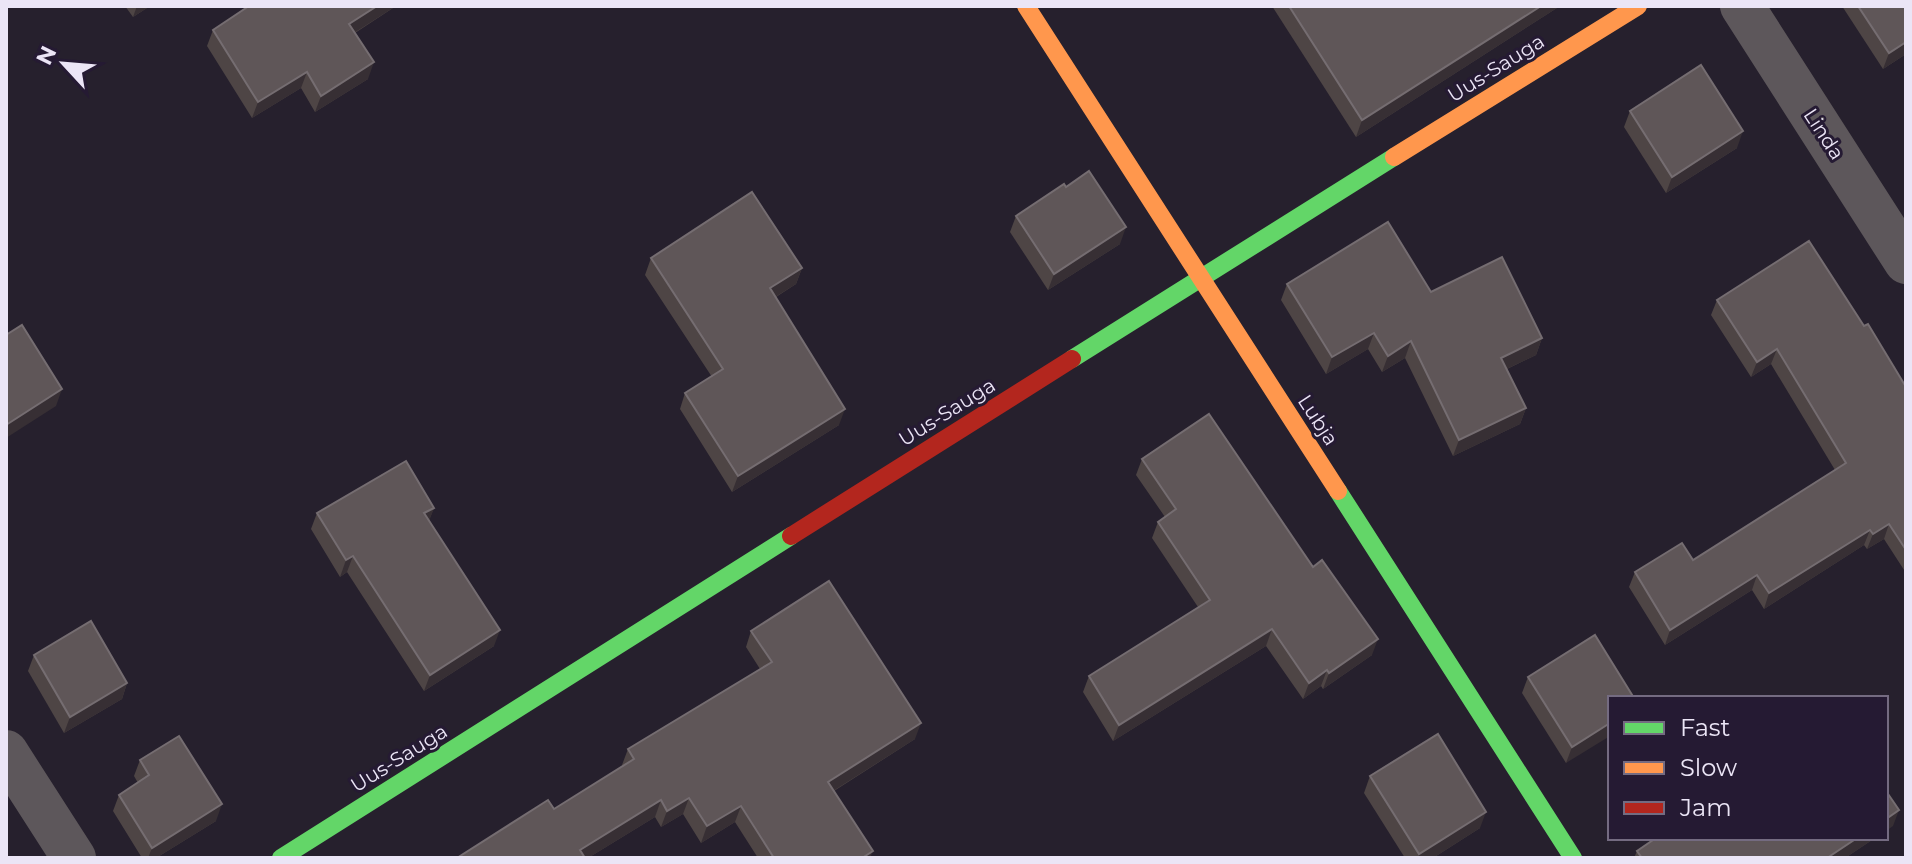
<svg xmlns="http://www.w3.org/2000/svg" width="1912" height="864" font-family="Montserrat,sans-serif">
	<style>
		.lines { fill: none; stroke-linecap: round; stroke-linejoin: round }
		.street { stroke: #5d575b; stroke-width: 44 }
		.fast { stroke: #63d668; stroke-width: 18 }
		.slow { stroke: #ff974d; stroke-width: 18 }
		.jam { stroke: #b3261e; stroke-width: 18 }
		.wall { fill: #4e4545 }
		.shaded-wall { fill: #372f34 }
		.building { fill: #5f5658; stroke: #756d71; stroke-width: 2 }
		.labels { text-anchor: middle; stroke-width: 6; stroke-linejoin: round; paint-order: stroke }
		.street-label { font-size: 20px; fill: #ebe5f6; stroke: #251a33 }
	</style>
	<rect width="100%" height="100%" fill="#26202d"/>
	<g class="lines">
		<g class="street">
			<path d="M1742 6 1906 262"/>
			<path d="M6 752 74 858"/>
		</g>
		<g class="fast">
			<path d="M1072 359 1394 157"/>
			<path d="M1338 491 1573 858"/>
			<path d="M281 858 791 536"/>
		</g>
		<g class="slow">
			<path d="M1026 6 1338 491"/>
			<path d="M1394 157 1638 6"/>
		</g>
		<path class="jam" d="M791 536 1072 359"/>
	</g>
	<g class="wall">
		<path d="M125 6H150L133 17Z"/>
		<path d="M396 6 355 33 368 79 315 112 301 88 252 118 207 46 213 30Z"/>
		<path d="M1272 6H1560L1356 137Z"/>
		<path d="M1842 6H1906V54L1883 69Z"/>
		<path d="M1630 111 1737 148 1666 193 1624 127Z"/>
		<path d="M1016 216 1120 244 1048 290 1010 232Z"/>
		<path d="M651 258 802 268 796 284 776 297 839 425 732 492 680 409 685 393 712 377 645 275Z"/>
		<path d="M1287 284 1542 338 1536 355 1507 369 1526 408 1520 424 1453 456 1405 358 1382 372 1368 349 1326 374 1281 300Z"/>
		<path d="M1717 300 1864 326 1906 387V573L1884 539 1867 549 1864 545 1764 609 1752 590 1665 645 1629 587 1635 572 1693 560 1835 470 1771 364 1751 377 1711 315Z"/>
		<path d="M1142 459 1372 655 1323 689 1321 686 1303 699 1266 646 1113 741 1083 692 1089 676 1198 607 1152 538 1158 522 1165 517 1136 475Z"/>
		<path d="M434 508 429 520 494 646 424 691 347 572 340 577 311 529 317 513Z"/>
		<path d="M751 631 915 739 834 791 870 858H758L735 822 701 843 683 814 661 827 655 817 588 858H457L554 809 623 766 622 765 628 749 760 669 746 647Z"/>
		<path d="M34 655 127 683 122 699 64 733 28 671Z"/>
		<path d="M1528 677 1634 698 1566 763 1522 693Z"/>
		<path d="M140 760 216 821 156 858H142L113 811 119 795 138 783 134 776Z"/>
		<path d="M1370 776 1480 828 1433 858H1405L1364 793Z"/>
		<path d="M1656 838H1875L1845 858H1634L1637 851Z"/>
	</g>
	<g class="shaded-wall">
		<path d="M137 6H150L133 17Z"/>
		<path d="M377 6H396L343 40 349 24Z"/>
		<path d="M1541 6H1560L1356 137 1362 120Z"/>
		<path d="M1906 42V54L1883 69 1889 53Z"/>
		<path d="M374 62 368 79 315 112 321 96Z"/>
		<path d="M307 72 301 88 252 118 258 102Z"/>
		<path d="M1743 131 1737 148 1666 193 1672 177Z"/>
		<path d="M1126 227 1120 244 1048 290 1054 274Z"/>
		<path d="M802 268 796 284 764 304 770 288Z"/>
		<path d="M1374 333 1368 349 1326 374 1332 357Z"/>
		<path d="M1542 338 1536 355 1496 374 1501 358Z"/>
		<path d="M1411 341 1405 358 1382 372 1388 356Z"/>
		<path d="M1777 349 1771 364 1751 377 1757 362Z"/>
		<path d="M62 389 56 406 6 438V425Z"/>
		<path d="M1526 408 1520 424 1453 456 1459 440Z"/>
		<path d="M845 409 839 425 732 492 738 476Z"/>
		<path d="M434 508 428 524 424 513Z"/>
		<path d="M1889 524 1884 539 1867 549 1873 534Z"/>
		<path d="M1870 530 1864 545 1764 609 1769 593Z"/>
		<path d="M353 556 347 572 340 577 346 560Z"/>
		<path d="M1757 575 1752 590 1665 645 1670 630Z"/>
		<path d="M1272 629 1266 646 1113 741 1119 725Z"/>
		<path d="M500 630 494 646 424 691 430 675Z"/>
		<path d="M1378 639 1372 655 1323 689 1329 673Z"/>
		<path d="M1327 670 1321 686 1303 699 1309 683Z"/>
		<path d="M127 683 122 699 64 733 70 717Z"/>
		<path d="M921 723 915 739 822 798 828 782Z"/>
		<path d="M1610 723V736L1566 763 1572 747Z"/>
		<path d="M689 798 683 814 661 827 667 811Z"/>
		<path d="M661 800 655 817 588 858H577L580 850Z"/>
		<path d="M222 804 216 821 156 858H148L152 848Z"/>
		<path d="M741 806 735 822 701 843 707 826Z"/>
		<path d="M1899 810 1893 826 1886 831V819Z"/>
		<path d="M1486 812 1480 828 1433 858H1418L1419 854Z"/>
		<path d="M1857 838H1875L1845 858H1827Z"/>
		<path d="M873 851 870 858H862Z"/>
	</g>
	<g class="building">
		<path d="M249 6H377L349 24 374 62 321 96 307 72 258 102 213 30Z"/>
		<path d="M1289 6H1541L1362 120Z"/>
		<path d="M1858 6H1906V42L1889 53Z"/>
		<path d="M1701 65 1743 131 1672 177 1630 111Z"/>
		<path d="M1089 171 1126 227 1054 274 1016 216 1064 184 1066 187Z"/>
		<path d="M752 192 802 268 770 288 845 409 738 476 685 393 723 369 651 258Z"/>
		<path d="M1388 222 1431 292 1502 257 1542 338 1501 358 1526 408 1459 440 1411 341 1388 356 1374 333 1332 357 1287 284Z"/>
		<path d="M1809 241 1864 326 1868 324 1906 387V550L1889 524 1873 534 1870 530 1769 593 1757 575 1670 630 1635 572 1682 543 1693 560 1846 463 1777 349 1757 362 1717 300Z"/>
		<path d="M22 325 62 389 6 425V335Z"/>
		<path d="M1209 414 1313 567 1322 560 1378 639 1329 673 1327 670 1309 683 1272 629 1119 725 1089 676 1210 600 1158 522 1176 509 1142 459Z"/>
		<path d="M406 461 434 508 424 513 500 630 430 675 353 556 346 560 317 513Z"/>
		<path d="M829 581 921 723 828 782 873 851 862 858H774L741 806 707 826 689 798 667 811 661 800 580 850 585 858H457L548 800 554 809 634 759 628 749 772 662 751 631Z"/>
		<path d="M91 621 127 683 70 717 34 655Z"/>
		<path d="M1595 635 1634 698H1610V723L1572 747 1528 677Z"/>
		<path d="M1438 734 1486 812 1419 854 1370 776Z"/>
		<path d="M179 736 222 804 152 848 119 795 149 775 140 760Z"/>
		<path d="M1886 791 1899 810 1886 819Z"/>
		<path d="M1656 838H1857L1827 858H1642L1637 851Z"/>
	</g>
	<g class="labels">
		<g class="street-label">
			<text transform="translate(1496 68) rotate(-32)" y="7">Uus-Sauga</text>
			<text transform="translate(1824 134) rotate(57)" y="7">Linda</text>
			<text transform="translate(947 412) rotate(-32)" y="7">Uus-Sauga</text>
			<text transform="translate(1318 420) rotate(57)" y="7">Lubja</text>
			<text transform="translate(399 758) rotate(-32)" y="7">Uus-Sauga</text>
		</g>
	</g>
	<rect width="1912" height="864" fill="none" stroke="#ebe5f6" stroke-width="16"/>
	<rect x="1608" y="696" width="280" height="144" fill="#251a33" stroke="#746b81" stroke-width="2"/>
	<rect x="1624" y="722" width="40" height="12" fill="#63d668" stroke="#746b81" stroke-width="2"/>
	<text x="1680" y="736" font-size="24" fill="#ebe5f6">Fast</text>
	<rect x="1624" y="762" width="40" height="12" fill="#ff974d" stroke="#746b81" stroke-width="2"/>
	<text x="1680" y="776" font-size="24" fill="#ebe5f6">Slow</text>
	<rect x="1624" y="802" width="40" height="12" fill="#b3261e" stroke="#746b81" stroke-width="2"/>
	<text x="1680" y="816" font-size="24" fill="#ebe5f6">Jam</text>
	<g transform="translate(64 64) rotate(296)" stroke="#251a33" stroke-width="6" paint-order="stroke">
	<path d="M0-6L14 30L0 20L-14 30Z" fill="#ebe5f6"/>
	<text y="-12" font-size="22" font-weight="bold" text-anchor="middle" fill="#ebe5f6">N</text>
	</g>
</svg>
